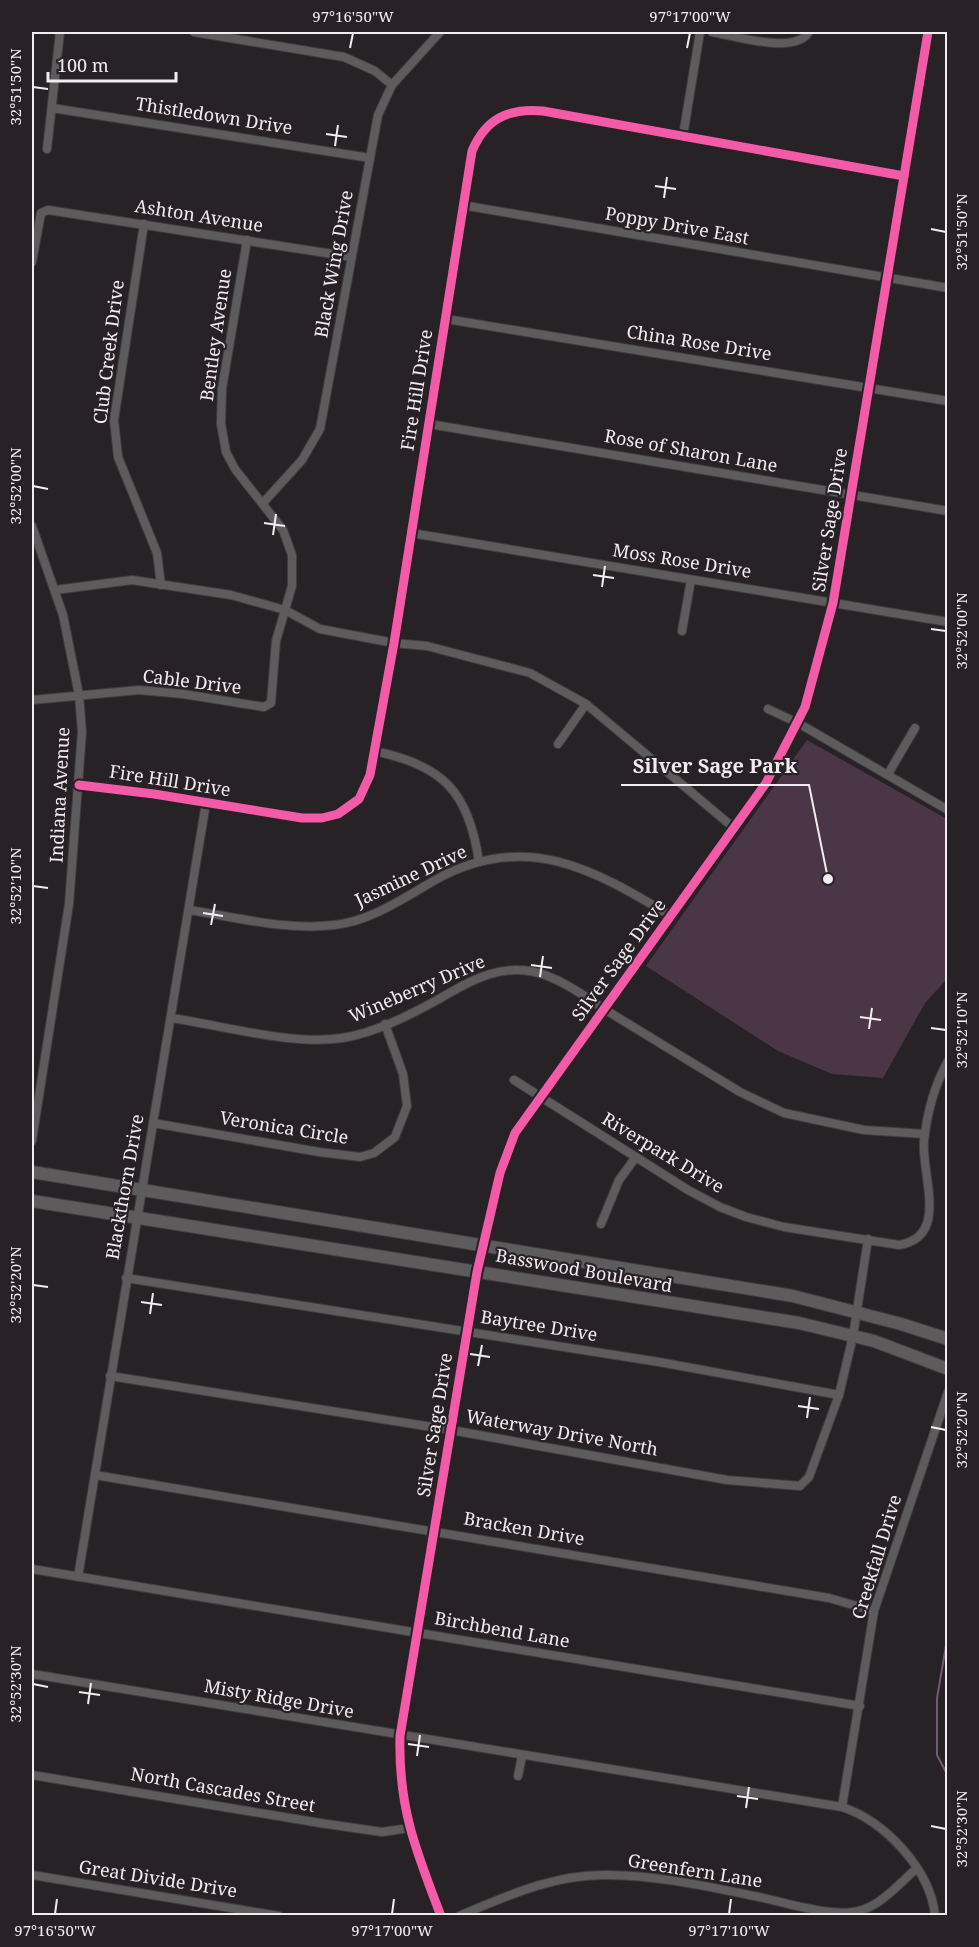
<svg xmlns="http://www.w3.org/2000/svg" width="979" height="1947" font-family="'Noto Serif',serif">
	<style>
		.green { fill: #4a3646 }
		.lines { fill: none; stroke-linecap: round; stroke-linejoin: round }
		.stream { stroke: #755871; stroke-width: 2 }
		.minor-casing { stroke: #413d3f; stroke-width: 10 }
		.tertiary-casing { stroke: #413d3f; stroke-width: 12 }
		.secondary-casing { stroke: #413d3f; stroke-width: 14 }
		.minor { stroke: #5e5b5d; stroke-width: 8 }
		.tertiary { stroke: #5e5b5d; stroke-width: 10 }
		.secondary { stroke: #5e5b5d; stroke-width: 12 }
		.cycleway-casing { stroke: #282126; stroke-width: 13 }
		.cycleway { stroke: #f35aa7; stroke-width: 9 }
		.ticks { fill: none; stroke: #f1ecf0; stroke-width: 2 }
		.labels { text-anchor: middle; stroke-width: 4.5; stroke-linejoin: round; paint-order: stroke }
		.street-label { font-size: 18px; fill: #f1ecf0; stroke: #282126 }
		.leader { fill: none; stroke: #f1ecf0; stroke-width: 2 }
		.callout-dot { fill: #f1ecf0; stroke: #282126; stroke-width: 2 }
		.callout-label { font-size: 20px; text-anchor: middle; font-weight: bold; fill: #f1ecf0; stroke: #282126; stroke-width: 4.5; stroke-linejoin: round; paint-order: stroke }
		.neatline { fill: none; stroke: #f1ecf0; stroke-width: 2 }
		.ticks-label { font-size: 15px; text-anchor: middle; fill: #f1ecf0 }
	</style>
	<rect width="100%" height="100%" fill="#272225"/>
	<path class="green" d="M807 740 947 819V979L925 1003 883 1078 832 1074 778 1051 646 966Z"/>
	<g class="lines">
		<path class="stream" d="M948 1634 937 1698V1755L948 1776"/>
		<g class="minor-casing">
			<g id="minor">
				<path d="M194 32 344 57 375 71 392 85"/>
				<path d="M712 32C735 36 795 55 809 32"/>
				<path d="M52 108 370 158"/>
				<path d="M683 136 700 32"/>
				<path d="M47 149 60 32"/>
				<path d="M462 205 948 288"/>
				<path d="M144 224 114 420 118 457 157 553 161 585"/>
				<path d="M32 262 41 213 48 210 352 257"/>
				<path d="M446 319 948 401"/>
				<path d="M429 424 948 511"/>
				<path d="M263 503 302 460 320 429 378 115 392 85 440 32"/>
				<path d="M32 526 63 615 79 695 82 732 69 904 32 1141"/>
				<path d="M411 533 948 622"/>
				<path d="M55 590 132 580 231 595 285 610 320 629 394 643 427 646 530 673 586 704 734 828"/>
				<path d="M682 631 691 580"/>
				<path d="M32 700 139 690 183 694 264 707 271 703 276 641 292 586V555L283 530 235 469 226 452 221 424 222 389 247 240"/>
				<path d="M768 709 798 723 948 810"/>
				<path d="M558 744 586 704"/>
				<path d="M374 751C443 765 469 792 479 862"/>
				<path d="M888 774 915 728"/>
				<path d="M79 785 154 794 302 818H322L338 814 359 799 370 775 394 643 472 151C486 118 509 108 543 111L904 176"/>
				<path d="M189 910C235 917 287 931 334 925 372 921 405 897 437 879 526 830 595 870 671 916"/>
				<path d="M171 1018C221 1025 293 1046 342 1038 375 1033 410 1015 439 999 473 979 504 961 545 975 567 983 584 996 604 1009L740 1092 784 1113 864 1130 925 1134"/>
				<path d="M514 1080 688 1190 720 1207 746 1217 784 1227 899 1245C950 1237 921 1175 924 1141 927 1113 934 1086 948 1061"/>
				<path d="M153 1123 319 1152 360 1157 374 1153 395 1137 407 1106 403 1074 385 1024"/>
				<path d="M601 1224 619 1180 636 1157"/>
				<path d="M126 1278 659 1362 839 1395"/>
				<path d="M110 1376 451 1430 727 1480 800 1486 809 1477 839 1395 853 1336 868 1239"/>
				<path d="M95 1475 829 1598 874 1611"/>
				<path d="M32 1569 860 1706"/>
				<path d="M78 1577 206 803"/>
				<path d="M32 1674 842 1807C884 1820 931 1870 935 1916"/>
				<path d="M32 1775 320 1823 382 1832 410 1828"/>
				<path d="M518 1776 522 1756"/>
				<path d="M842 1807 874 1611 948 1392"/>
				<path d="M32 1875 279 1916"/>
				<path d="M459 1916C507 1896 554 1874 607 1875 657 1875 710 1887 759 1897 786 1903 837 1919 862 1910 882 1904 900 1883 916 1869"/>
			</g>
		</g>
		<g class="tertiary-casing">
			<path id="tertiary" d="M441 1916C416 1851 398 1807 400 1736L477 1272 500 1173 515 1133 766 783 805 707 833 603 928 32"/>
		</g>
		<g class="secondary-casing">
			<g id="secondary">
				<path d="M32 1172 793 1296 901 1324 948 1339"/>
				<path d="M32 1201 799 1323 874 1341 948 1369"/>
			</g>
		</g>
		<use href="#minor" class="minor"/>
		<use href="#tertiary" class="tertiary"/>
		<use href="#secondary" class="secondary"/>
		<g class="cycleway-casing">
			<g id="cycleway">
				<path d="M79 785 154 794 302 818H322L338 814 359 799 370 775 394 643 472 151C486 118 509 108 543 111L904 176"/>
				<path d="M441 1916C416 1851 398 1807 400 1736L477 1272 500 1173 515 1133 766 783 805 707 833 603 928 32"/>
			</g>
		</g>
		<use href="#cycleway" class="cycleway"/>
	</g>
	<path class="ticks" d="M350 48 353 33M687 48 690 33M33 87 48 89M326 134 347 137M335 146 338 125M655 186 676 189M664 198 667 177M931 229 946 232M33 486 48 489M264 523 285 526M273 535 276 514M593 575 614 578M602 587 605 566M931 629 946 631M33 886 48 888M203 913 223 916M211 925 215 904M531 965 552 968M540 977 543 956M860 1017 881 1020M931 1028 946 1030M869 1029 872 1008M33 1285 48 1287M141 1302 162 1305M150 1314 153 1293M470 1354 490 1357M478 1366 482 1345M798 1406 819 1409M807 1418 810 1397M931 1427 946 1430M33 1684 48 1687M79 1692 100 1695M88 1704 91 1683M408 1744 429 1747M417 1756 420 1735M737 1796 758 1799M746 1808 749 1787M931 1826 946 1829M55 1914 57 1899M392 1914 394 1899M729 1914 731 1899"/>
	<g class="labels">
		<g class="street-label">
			<text transform="translate(214 116) rotate(9)" y="6">Thistledown Drive</text>
			<text transform="translate(199 216) rotate(9)" y="6">Ashton Avenue</text>
			<text transform="translate(677 226) rotate(10)" y="6">Poppy Drive East</text>
			<text transform="translate(334 264) rotate(-80)" y="6">Black Wing Drive</text>
			<text transform="translate(216 335) rotate(-82)" y="6">Bentley Avenue</text>
			<text transform="translate(699 343) rotate(9)" y="6">China Rose Drive</text>
			<text transform="translate(109 352) rotate(-83)" y="6">Club Creek Drive</text>
			<text transform="translate(417 390) rotate(-81)" y="6">Fire Hill Drive</text>
			<text transform="translate(691 451) rotate(10)" y="6">Rose of Sharon Lane</text>
			<text transform="translate(830 520) rotate(-81)" y="6">Silver Sage Drive</text>
			<text transform="translate(682 561) rotate(9)" y="6">Moss Rose Drive</text>
			<text transform="translate(192 682) rotate(7)" y="6">Cable Drive</text>
			<text transform="translate(170 781) rotate(9)" y="6">Fire Hill Drive</text>
			<text transform="translate(60 795) rotate(-87)" y="6">Indiana Avenue</text>
			<text transform="translate(411 876) rotate(-25)" y="6">Jasmine Drive</text>
			<text transform="translate(619 960) rotate(-54)" y="6">Silver Sage Drive</text>
			<text transform="translate(417 989) rotate(-23)" y="6">Wineberry Drive</text>
			<text transform="translate(284 1128) rotate(9)" y="6">Veronica Circle</text>
			<text transform="translate(663 1153) rotate(31)" y="6">Riverpark Drive</text>
			<text transform="translate(125 1187) rotate(-80)" y="6">Blackthorn Drive</text>
			<text transform="translate(584 1271) rotate(10)" y="6">Basswood Boulevard</text>
			<text transform="translate(539 1326) rotate(9)" y="6">Baytree Drive</text>
			<text transform="translate(435 1425) rotate(-81)" y="6">Silver Sage Drive</text>
			<text transform="translate(562 1433) rotate(10)" y="6">Waterway Drive North</text>
			<text transform="translate(524 1529) rotate(10)" y="6">Bracken Drive</text>
			<text transform="translate(877 1557) rotate(-73)" y="6">Creekfall Drive</text>
			<text transform="translate(502 1630) rotate(10)" y="6">Birchbend Lane</text>
			<text transform="translate(279 1699) rotate(10)" y="6">Misty Ridge Drive</text>
			<text transform="translate(223 1790) rotate(10)" y="6">North Cascades Street</text>
			<text transform="translate(695 1871) rotate(9)" y="6">Greenfern Lane</text>
			<text transform="translate(158 1879) rotate(9)" y="6">Great Divide Drive</text>
		</g>
	</g>
	<path class="leader" d="M828 879L809 785H621"/>
	<circle class="callout-dot" cx="828" cy="879" r="6"/>
	<g class="callout-label">
		<text x="715" y="773">Silver Sage Park</text>
	</g>
	<rect width="979" height="1947" fill="none" stroke="#282126" stroke-width="66"/>
	<path d="M48 72v9h128v-9" fill="none" stroke="#f1ecf0" stroke-width="3"/>
	<text x="57" y="72" font-size="18" fill="#f1ecf0" stroke="#282126" stroke-width="4.5" paint-order="stroke">100 m</text>
	<rect x="33" y="33" width="913" height="1881" class="neatline"/>
	<g class="ticks-label">
		<text x="353" y="22">97°16'50"W</text>
		<text x="690" y="22">97°17'00"W</text>
		<text transform="translate(16 87) rotate(-90)" y="5">32°51'50"N</text>
		<text transform="translate(962 232) rotate(-90)" y="5">32°51'50"N</text>
		<text transform="translate(16 486) rotate(-90)" y="5">32°52'00"N</text>
		<text transform="translate(962 631) rotate(-90)" y="5">32°52'00"N</text>
		<text transform="translate(16 886) rotate(-90)" y="5">32°52'10"N</text>
		<text transform="translate(962 1030) rotate(-90)" y="5">32°52'10"N</text>
		<text transform="translate(16 1285) rotate(-90)" y="5">32°52'20"N</text>
		<text transform="translate(962 1430) rotate(-90)" y="5">32°52'20"N</text>
		<text transform="translate(16 1684) rotate(-90)" y="5">32°52'30"N</text>
		<text transform="translate(962 1829) rotate(-90)" y="5">32°52'30"N</text>
		<text x="55" y="1936">97°16'50"W</text>
		<text x="392" y="1936">97°17'00"W</text>
		<text x="729" y="1936">97°17'10"W</text>
	</g>
</svg>
